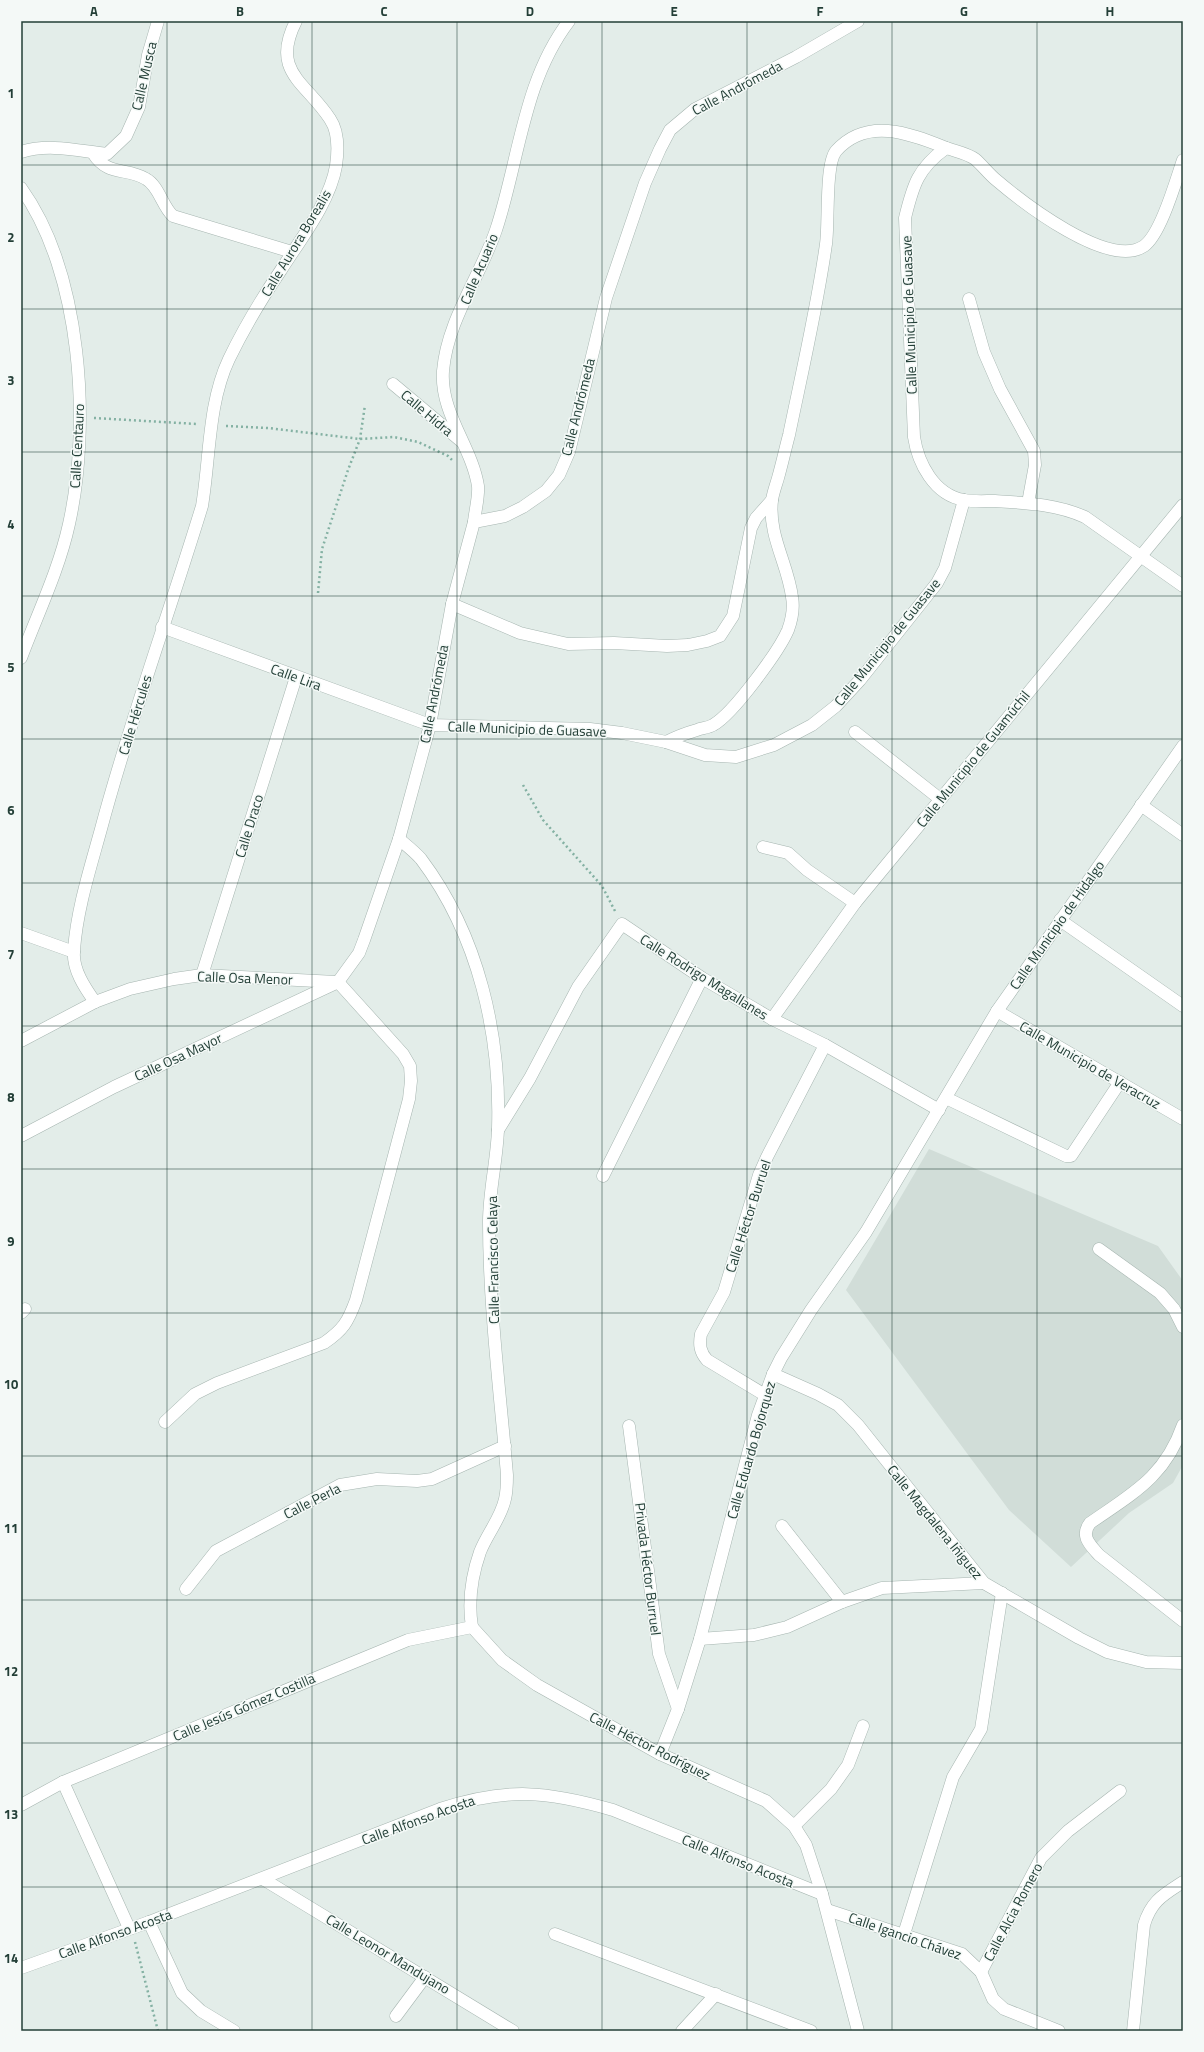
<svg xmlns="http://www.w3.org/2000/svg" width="1204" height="2052" font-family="'Titillium Web',sans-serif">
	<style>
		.built { fill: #d1ddd8 }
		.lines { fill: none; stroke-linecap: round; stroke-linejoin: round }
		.minor-casing { stroke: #a6b5b0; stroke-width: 13 }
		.path { stroke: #84b1a3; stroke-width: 2.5; stroke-dasharray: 2 3; stroke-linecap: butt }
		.minor { stroke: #fff; stroke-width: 12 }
		.grid { fill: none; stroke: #233f37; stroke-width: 1; stroke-opacity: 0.55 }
		.labels { text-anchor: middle; stroke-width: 3; stroke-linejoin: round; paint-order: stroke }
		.street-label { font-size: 14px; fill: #233f37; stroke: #f4f9f7 }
		.neatline { fill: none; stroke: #233f37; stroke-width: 1.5 }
		.grid-label { font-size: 13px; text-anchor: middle; font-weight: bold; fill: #233f37 }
	</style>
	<rect width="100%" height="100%" fill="#e3ede9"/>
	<path class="built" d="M929 1149 1158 1246 1183 1281V1465L1173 1483 1129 1513 1071 1567 1009 1510 846 1290Z"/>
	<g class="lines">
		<g class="minor-casing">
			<g id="minor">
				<path d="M946 148C918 168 913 185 905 218L914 437C918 463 934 495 964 500 974 502 985 501 995 501 1026 503 1056 504 1085 517L1183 586"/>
				<path d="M21 152C49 143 79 151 107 154L126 136 139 107 148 55 158 21"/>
				<path d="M93 153C108 177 126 167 146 179 159 186 162 206 173 216L292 252"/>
				<path d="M21 188C82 273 91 425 69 524 59 570 37 615 21 658"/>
				<path d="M969 299 984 352 1000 389 1034 451 1035 465 1028 503"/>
				<path d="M393 384 461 441"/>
				<path d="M474 522C475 511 479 497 478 486 472 447 440 413 443 371 447 321 480 277 496 230 519 161 523 81 569 21"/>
				<path d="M452 604 520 633 568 644 614 643 667 646 688 645 707 641 720 636 733 616 751 528 756 518 772 500"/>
				<path d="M162 627 430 725 590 729 622 733 666 742 705 755 736 757 774 745 812 725 836 706 860 680 937 583 945 568 964 500"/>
				<path d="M855 732 940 799"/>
				<path d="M666 742C676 737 686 733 697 730 702 728 708 728 713 725 733 714 779 651 788 630 792 619 794 608 792 597 788 564 768 536 772 500 773 493 776 485 778 478 782 464 785 450 789 435 802 372 817 308 826 244 829 224 825 164 836 151 866 117 909 133 944 147 954 151 967 153 975 159 982 165 988 173 995 179 1022 202 1109 270 1144 246 1161 234 1176 180 1183 160"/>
				<path d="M1141 805 1183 835"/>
				<path d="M399 839C406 845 415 852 421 859 479 936 501 1035 498 1129 497 1160 489 1191 489 1222 489 1307 500 1391 507 1475 507 1483 507 1491 505 1499 501 1518 487 1534 480 1552 472 1575 468 1602 472 1627"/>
				<path d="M763 847 788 853 807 870 855 903"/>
				<path d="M1060 920 1183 1006"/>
				<path d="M21 933 74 952"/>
				<path d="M202 975 296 677"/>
				<path d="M95 1002C85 988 72 969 74 950 77 909 90 869 101 829 130 720 169 614 202 506 210 458 208 403 229 359 244 328 262 298 281 270 300 240 330 202 336 166 338 152 339 132 330 119 306 82 270 72 296 21"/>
				<path d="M997 1011 1183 1119"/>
				<path d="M772 1019 855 903 1183 505"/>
				<path d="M21 1041 95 1002 130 989 174 979 202 975 336 982"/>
				<path d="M946 1098 1066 1156H1071L1120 1082"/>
				<path d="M498 1130 530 1078 578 987 622 924 702 978 772 1019 825 1045 939 1110"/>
				<path d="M21 1136 114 1087 338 982 359 953 364 940 399 839 430 725 452 604 474 522 505 516 523 507 546 491 559 475 569 452 606 298 645 183 660 149 670 130 695 109 796 57 858 21"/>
				<path d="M603 1176 702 978"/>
				<path d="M1099 1249 1160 1293 1174 1309 1183 1327"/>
				<path d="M21 1313 25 1309"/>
				<path d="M773 1374 818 1394 838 1405 858 1425 984 1583 1079 1638 1107 1652 1146 1662 1183 1663"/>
				<path d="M765 1395 707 1360C700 1352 699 1345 701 1334L724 1292 759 1175 767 1157 825 1045"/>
				<path d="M165 1422 195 1394 217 1383 324 1343C343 1330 348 1322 356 1300L409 1099 411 1081 410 1066 403 1054 338 982"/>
				<path d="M1183 1425C1165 1477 1133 1493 1090 1523 1080 1536 1090 1545 1099 1555L1183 1621"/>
				<path d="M629 1426 659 1654 678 1709"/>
				<path d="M782 1526 842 1602"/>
				<path d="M186 1589 216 1551 340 1485 377 1479 417 1481 432 1479 505 1446"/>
				<path d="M472 1627 502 1660 537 1685 660 1754 766 1801 794 1826 806 1845 822 1894 858 2031"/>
				<path d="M700 1639 754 1635 787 1627 842 1602 882 1588 984 1583"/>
				<path d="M660 1754 678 1709 700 1639 758 1415 773 1374 781 1358 811 1310 866 1232 997 1011 1183 746"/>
				<path d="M63 1782 129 1928"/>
				<path d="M21 1805 63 1782 408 1640 472 1627"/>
				<path d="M794 1826 831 1789 848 1765 863 1726"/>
				<path d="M263 1879 513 2031"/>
				<path d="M827 1910 962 1954 981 1972 993 1999 1004 2009 1059 2031"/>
				<path d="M149 1922 182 1993 201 2011 234 2031"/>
				<path d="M555 1934 811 2031"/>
				<path d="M904 1934 953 1777 981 1729 1002 1593"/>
				<path d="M21 1968 149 1922 440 1809C507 1787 547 1791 613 1810L822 1894"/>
				<path d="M981 1972 1041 1858 1068 1831 1120 1791"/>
				<path d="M396 2016 425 1977"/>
				<path d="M682 2031 716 1994"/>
				<path d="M1133 2031 1144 1925C1151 1901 1163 1895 1183 1882"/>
			</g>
		</g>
		<g class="path">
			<path d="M94 418 197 424"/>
			<path d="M226 426 268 428 360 439 394 437 418 442 448 456 454 462"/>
			<path d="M318 593 322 549 348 470 360 439 365 405"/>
			<path d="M523 785 543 820 602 886 615 911"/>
			<path d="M135 1942 158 2031"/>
		</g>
		<use href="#minor" class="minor"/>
	</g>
	<path class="grid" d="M167 21V2031M312 21V2031M457 21V2031M602 21V2031M747 21V2031M892 21V2031M1037 21V2031M21 165H1183M21 309H1183M21 452H1183M21 596H1183M21 739H1183M21 883H1183M21 1026H1183M21 1169H1183M21 1313H1183M21 1456H1183M21 1600H1183M21 1743H1183M21 1887H1183"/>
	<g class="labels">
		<g class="street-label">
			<text transform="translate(144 76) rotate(-77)" y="5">Calle Musca</text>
			<text transform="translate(737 88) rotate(-28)" y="5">Calle Andrómeda</text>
			<text transform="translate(296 243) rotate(-59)" y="5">Calle Aurora Borealis</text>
			<text transform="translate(479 269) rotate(-67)" y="5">Calle Acuario</text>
			<text transform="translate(909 315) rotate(-92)" y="5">Calle Municipio de Guasave</text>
			<text transform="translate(578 407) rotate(-76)" y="5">Calle Andrómeda</text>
			<text transform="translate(427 413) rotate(40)" y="5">Calle Hidra</text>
			<text transform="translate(77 446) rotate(-87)" y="5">Calle Centauro</text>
			<text transform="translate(887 642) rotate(-51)" y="5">Calle Municipio de Guasave</text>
			<text transform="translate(296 677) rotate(20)" y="5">Calle Lira</text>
			<text transform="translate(434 694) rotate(-79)" y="5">Calle Andrómeda</text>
			<text transform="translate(135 715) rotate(-73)" y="5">Calle Hércules</text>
			<text transform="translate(527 729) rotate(2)" y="5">Calle Municipio de Guasave</text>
			<text transform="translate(973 759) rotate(-51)" y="5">Calle Municipio de Guamúchil</text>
			<text transform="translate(249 826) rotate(-73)" y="5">Calle Draco</text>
			<text transform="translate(1057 925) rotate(-55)" y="5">Calle Municipio de Hidalgo</text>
			<text transform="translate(704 977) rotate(32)" y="5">Calle Rodrigo Magallanes</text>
			<text transform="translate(245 978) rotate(2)" y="5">Calle Osa Menor</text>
			<text transform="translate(178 1057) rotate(-25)" y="5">Calle Osa Mayor</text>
			<text transform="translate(1090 1065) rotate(30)" y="5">Calle Municipio de Veracruz</text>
			<text transform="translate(748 1216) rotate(-72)" y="5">Calle Héctor Burruel</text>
			<text transform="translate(493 1260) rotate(-91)" y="5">Calle Francisco Celaya</text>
			<text transform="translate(751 1450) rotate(-74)" y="5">Calle Eduardo Bojorquez</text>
			<text transform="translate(312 1501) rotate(-27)" y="5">Calle Perla</text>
			<text transform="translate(935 1522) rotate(51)" y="5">Calle Magdalena Iñiguez</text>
			<text transform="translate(648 1569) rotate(83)" y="5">Privada Héctor Burruel</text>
			<text transform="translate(244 1707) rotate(-23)" y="5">Calle Jesús Gómez Costilla</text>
			<text transform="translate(650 1746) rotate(27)" y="5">Calle Héctor Rodríguez</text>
			<text transform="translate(418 1820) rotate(-20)" y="5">Calle Alfonso Acosta</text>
			<text transform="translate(738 1861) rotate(22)" y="5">Calle Alfonso Acosta</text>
			<text transform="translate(1013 1912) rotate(-62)" y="5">Calle Alcia Romero</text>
			<text transform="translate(115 1934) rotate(-20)" y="5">Calle Alfonso Acosta</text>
			<text transform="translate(905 1936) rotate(19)" y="5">Calle Igancio Chávez</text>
			<text transform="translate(388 1954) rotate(31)" y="5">Calle Leonor Mandujano</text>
		</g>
	</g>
	<rect width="1204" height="2052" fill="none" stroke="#f4f9f7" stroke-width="44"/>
	<rect x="22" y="22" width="1160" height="2008" class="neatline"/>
	<g class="grid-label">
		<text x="94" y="16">A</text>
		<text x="240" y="16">B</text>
		<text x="384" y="16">C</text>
		<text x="530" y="16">D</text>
		<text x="674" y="16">E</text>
		<text x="820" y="16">F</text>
		<text x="964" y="16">G</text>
		<text x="1110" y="16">H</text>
		<text x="11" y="98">1</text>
		<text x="11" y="242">2</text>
		<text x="11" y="385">3</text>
		<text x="11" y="529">4</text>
		<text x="11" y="672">5</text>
		<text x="11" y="815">6</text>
		<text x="11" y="959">7</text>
		<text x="11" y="1102">8</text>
		<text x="11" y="1246">9</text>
		<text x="11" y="1389">10</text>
		<text x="11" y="1533">11</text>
		<text x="11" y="1676">12</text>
		<text x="11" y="1819">13</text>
		<text x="11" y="1963">14</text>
	</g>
</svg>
